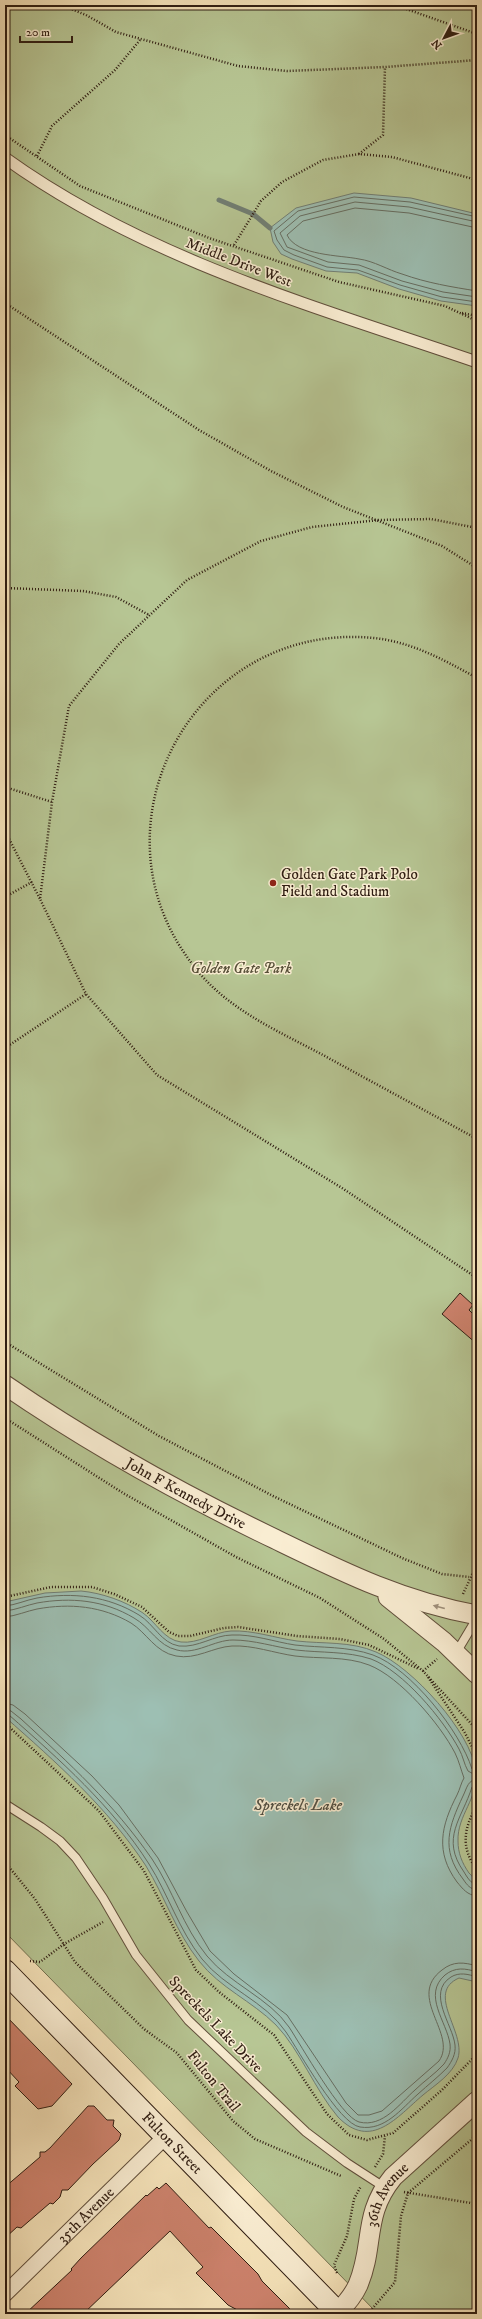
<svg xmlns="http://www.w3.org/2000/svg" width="482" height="2319" font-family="'IM FELL DW Pica',serif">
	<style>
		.green { fill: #b7c694; stroke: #737253 }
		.water { fill: #9dbfb3; stroke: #717e73 }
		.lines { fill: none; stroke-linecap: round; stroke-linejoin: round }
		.shore { stroke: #666e62; stroke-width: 1 }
		.stream { stroke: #717e73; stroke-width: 5 }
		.building { fill: #ce836e; stroke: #2f1d12 }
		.service-casing { stroke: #614f3c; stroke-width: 10 }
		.pedestrian-casing { stroke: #614f3c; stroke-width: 13 }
		.minor-casing { stroke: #614f3c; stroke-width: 17 }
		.tertiary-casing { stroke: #614f3c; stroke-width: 21 }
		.secondary-casing { stroke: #2f1d12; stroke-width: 24 }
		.path { stroke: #2f1d12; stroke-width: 2.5; stroke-dasharray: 1 2; stroke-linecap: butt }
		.service { stroke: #faeed3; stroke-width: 8 }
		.pedestrian { stroke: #faeed3; stroke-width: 11 }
		.minor { stroke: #faeed3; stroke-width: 15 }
		.tertiary { stroke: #faeed3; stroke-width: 19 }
		.secondary { stroke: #faeed3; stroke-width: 22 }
		.oneway { fill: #9f907c }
		.poi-dot { fill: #8f2418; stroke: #faeed3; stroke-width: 1.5 }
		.labels { text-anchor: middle; stroke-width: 3; stroke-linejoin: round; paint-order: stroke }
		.street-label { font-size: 15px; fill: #2f1d12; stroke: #faeed3 }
		.poi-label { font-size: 15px; fill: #2f1d12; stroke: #faeed3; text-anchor: start }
		.park-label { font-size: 15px; font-style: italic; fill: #585039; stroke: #faeed3 }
		.water-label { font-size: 16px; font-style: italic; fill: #504e42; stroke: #faeed3 }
	</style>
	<rect width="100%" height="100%" fill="#f7e5bc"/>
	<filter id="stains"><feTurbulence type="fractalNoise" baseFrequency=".005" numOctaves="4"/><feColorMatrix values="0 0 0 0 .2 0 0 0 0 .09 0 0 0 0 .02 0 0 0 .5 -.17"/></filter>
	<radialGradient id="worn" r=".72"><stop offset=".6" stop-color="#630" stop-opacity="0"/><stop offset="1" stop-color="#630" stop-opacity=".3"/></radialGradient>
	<path class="green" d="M5 5H477V2314H378L5 1932Z"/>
	<g class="water">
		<path d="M354 193 411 198 477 214V306L441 301 399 289 357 273 326 271 292 259 281 254 273 242 270 228 296 208Z"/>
		<path d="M81 1591C102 1593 125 1601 143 1613 156 1622 164 1640 181 1642 198 1644 214 1632 231 1631 253 1630 275 1638 297 1641 323 1644 351 1641 376 1652 412 1667 471 1732 476 1771 479 1798 457 1815 458 1841 458 1853 462 1863 469 1873 472 1876 476 1880 477 1884 479 1893 477 1903 477 1912 477 1935 477 1959 477 1982L459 1978C425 1993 466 2032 458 2058 453 2074 435 2085 423 2095 397 2117 371 2151 338 2117 315 2090 300 2050 276 2025 252 2001 220 1988 199 1961 176 1932 165 1897 146 1866 108 1808 56 1762 5 1717V1602L45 1593Z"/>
	</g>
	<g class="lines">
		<g class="shore">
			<path d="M477 217 410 202 354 197 298 211 274 231 277 240 284 250 294 255 327 267 358 270 400 285 442 297 477 302"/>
			<path d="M477 222 409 207 355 202 300 216 280 233 287 247 328 262 359 265 402 281 443 292 477 297"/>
			<path d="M477 228 409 213 355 208 303 221 287 235C297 256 340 255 359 259 374 261 388 270 402 274 427 283 452 287 477 291"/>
			<path d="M5 1606C16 1605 26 1600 37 1598 73 1592 108 1596 139 1615 154 1624 161 1643 179 1646 198 1648 214 1635 232 1635 253 1634 275 1642 295 1645 321 1648 348 1646 373 1655 411 1669 460 1731 472 1769L477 1771"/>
			<path d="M5 1611C16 1610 27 1605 37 1603 71 1597 104 1600 134 1618 150 1627 158 1646 177 1650 196 1655 214 1640 233 1640 254 1640 275 1647 296 1650 321 1653 347 1651 371 1659 403 1671 443 1719 459 1749 463 1756 464 1764 468 1771L477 1776"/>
			<path d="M5 1617C16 1616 27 1611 37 1609 70 1603 102 1606 131 1623 147 1633 155 1652 176 1656 196 1660 213 1647 232 1646 253 1645 274 1653 295 1656 319 1659 346 1656 369 1665 400 1677 440 1724 455 1753 459 1761 461 1770 464 1778 461 1783 460 1789 457 1795 441 1826 435 1852 457 1882 463 1889 467 1895 477 1896"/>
			<path d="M5 1703 13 1705 25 1714 92 1776 119 1805 158 1858 187 1912 210 1951 234 1974 287 2015 346 2103 358 2115H369L382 2111 439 2061C458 2034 406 1997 442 1970 453 1961 464 1962 477 1966"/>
			<path d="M5 1709 11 1711 21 1719C70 1764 113 1803 152 1859 173 1890 183 1927 207 1956 230 1984 269 1998 289 2027 301 2045 341 2117 359 2122 383 2128 400 2103 415 2090 424 2081 435 2074 444 2064 448 2058 451 2052 450 2044 447 2022 422 1995 445 1975 455 1967 465 1968 477 1972"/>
			<path d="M5 1714 9 1715C60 1760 112 1806 149 1864 168 1894 179 1930 202 1959 225 1988 265 2001 286 2032 299 2051 339 2124 360 2127 385 2131 401 2109 418 2094 428 2085 438 2077 447 2068 452 2061 456 2054 455 2045 453 2025 426 1993 451 1977 459 1972 468 1974 477 1977"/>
			<path d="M477 1780C468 1779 467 1788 463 1796 449 1826 440 1849 463 1879 467 1885 470 1889 477 1890"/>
			<path d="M477 1785 472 1787C462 1819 440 1838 464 1872 467 1877 471 1884 477 1885"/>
		</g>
		<path class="stream" d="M219 200 253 214 270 228"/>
	</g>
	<g class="building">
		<path d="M460 1293 473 1305 469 1310 477 1318V1344L442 1314Z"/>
		<path d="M5 2015 72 2084 52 2106 38 2109 15 2086 19 2082 5 2067Z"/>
		<path d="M88 2106H94L107 2120H114L113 2126 121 2134 119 2140 93 2164 68 2190H62L60 2197 53 2204 50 2203 21 2228 17 2227 5 2238V2187L40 2157V2152H45L50 2148Z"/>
		<path d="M166 2183 209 2228 211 2227 258 2274 262 2281 295 2314H245L228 2305 196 2273 203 2267 170 2231 83 2314H25L72 2270 71 2269 81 2258 146 2195 147 2196 157 2187 159 2189Z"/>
	</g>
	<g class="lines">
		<g class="service-casing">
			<g id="service">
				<path d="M456 1653 477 1618"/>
				<path d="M5 1804 41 1827 60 1841 76 1858 103 1898 136 1955 188 2020 306 2132 347 2163 384 2187"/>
			</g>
		</g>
		<g class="pedestrian-casing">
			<path id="pedestrian" d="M5 158C145 259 316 307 477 362"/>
		</g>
		<g class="minor-casing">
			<g id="minor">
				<path id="s1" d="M5 2294 166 2136"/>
			</g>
		</g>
		<g class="tertiary-casing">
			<g id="tertiary">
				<path id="s2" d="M5 1385C91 1444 181 1494 275 1539 343 1572 401 1601 477 1615"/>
				<path d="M388 1597 444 1642 477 1674"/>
				<path id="s3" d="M338 2312C346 2304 353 2296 358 2285 375 2245 362 2215 393 2177L477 2101"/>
			</g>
		</g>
		<g class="secondary-casing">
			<g id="secondary">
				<path id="s4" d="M5 1971 339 2314"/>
			</g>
		</g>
		<g class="path">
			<path d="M61 5 86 15 116 32 238 66 287 71 385 67 477 60"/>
			<path d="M395 5 477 34"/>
			<path d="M5 135 80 186 209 238 339 282 445 306 477 321"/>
			<path d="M359 154 383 135 385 67"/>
			<path d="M37 156 52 126 115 70 140 40"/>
			<path d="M234 245 261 201 282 182 323 160 359 154 392 157 477 180"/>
			<path d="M5 303 199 430 271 471 343 507 442 546 477 568"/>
			<path d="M462 313 477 316"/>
			<path d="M477 528 431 519 379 520 312 527 261 541 187 580 119 644 69 706 52 802 40 899 86 994 157 1075 342 1188 477 1278"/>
			<path d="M5 588 83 591 116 597 149 615"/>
			<path d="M477 678C444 660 412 642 374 638 193 620 81 830 197 970 229 1010 278 1031 323 1055 374 1083 426 1111 477 1139"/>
			<path d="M5 787 52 802"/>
			<path d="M5 831 40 899"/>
			<path d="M5 897 32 882"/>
			<path d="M5 1048 86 994"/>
			<path d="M5 1342 159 1436 273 1496 402 1558 442 1574 469 1577"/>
			<path d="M5 1418 123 1493 236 1557 320 1598 384 1639 423 1671 477 1730"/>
			<path d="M463 1594 477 1564"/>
			<path d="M5 1597 51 1587H92L114 1594 142 1607 169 1632 178 1636H190L224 1628 238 1627 297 1636 340 1639 369 1645 419 1669"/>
			<path d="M423 1671 437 1659"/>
			<path d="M428 1677 465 1733 477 1757"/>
			<path d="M5 1723 99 1811 144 1871 196 1970 219 1992 274 2035 327 2114 349 2135 367 2140 393 2133 442 2090 477 2054"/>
			<path d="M477 1805C464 1828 460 1847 477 1870"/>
			<path d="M5 1862 35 1899 75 1962 144 2029 177 2053 233 2121 255 2139 341 2176"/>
			<path d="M30 1961 40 1962 64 1944 103 1922"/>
			<path d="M375 2167 383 2154 385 2136"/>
			<path d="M404 2192 477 2204"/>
			<path d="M337 2273 334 2265 347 2236 354 2199 361 2186"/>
			<path d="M372 2309 395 2282 401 2216 408 2193 477 2135"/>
		</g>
		<use href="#service" class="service"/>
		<use href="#pedestrian" class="pedestrian"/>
		<use href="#minor" class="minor"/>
		<use href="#tertiary" class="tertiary"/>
		<use href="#secondary" class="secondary"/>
	</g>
	<defs><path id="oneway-solid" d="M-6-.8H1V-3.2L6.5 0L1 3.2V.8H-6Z"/></defs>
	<use class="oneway" href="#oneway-solid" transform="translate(439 1607) rotate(-165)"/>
	<circle class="poi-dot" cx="273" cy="883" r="4"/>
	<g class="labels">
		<g class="street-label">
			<text transform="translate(239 262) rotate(21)" y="5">Middle Drive West</text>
			<text dy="5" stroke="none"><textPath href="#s2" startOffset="211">John F Kennedy Drive</textPath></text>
			<text transform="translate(216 2024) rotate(46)" y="5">Spreckels Lake Drive</text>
			<text transform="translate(214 2081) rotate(51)" y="5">Fulton Trail</text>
			<text dy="5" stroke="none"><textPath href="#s4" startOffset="240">Fulton Street</textPath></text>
			<text dy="5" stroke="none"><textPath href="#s3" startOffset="130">36th Avenue</textPath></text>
			<text dy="5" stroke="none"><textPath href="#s1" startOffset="113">35th Avenue</textPath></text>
		</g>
		<g class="poi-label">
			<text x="281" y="879">Golden Gate Park Polo<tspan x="281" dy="17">Field and Stadium</tspan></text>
		</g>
		<g class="park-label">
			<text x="241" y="973">Golden Gate Park</text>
		</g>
		<g class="water-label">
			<text x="298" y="1810">Spreckels Lake</text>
		</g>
	</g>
	<rect width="482" height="2319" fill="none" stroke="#f7e5bc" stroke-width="20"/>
	<rect x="6" y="6" width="470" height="2307" fill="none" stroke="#2f1d12" stroke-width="2"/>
	<rect x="10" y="10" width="462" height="2299" fill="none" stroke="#2f1d12"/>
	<g transform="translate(444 38) rotate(229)" stroke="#faeed3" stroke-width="3" paint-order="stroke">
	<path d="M0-3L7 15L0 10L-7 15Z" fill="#2f1d12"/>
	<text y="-6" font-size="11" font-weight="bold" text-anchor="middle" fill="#2f1d12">N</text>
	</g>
	<path d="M20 36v6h52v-6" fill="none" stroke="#2f1d12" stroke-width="2"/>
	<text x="26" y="36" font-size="12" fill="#2f1d12" stroke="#faeed3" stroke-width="3" paint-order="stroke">20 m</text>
	<rect width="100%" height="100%" filter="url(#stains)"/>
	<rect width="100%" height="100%" fill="url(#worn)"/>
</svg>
